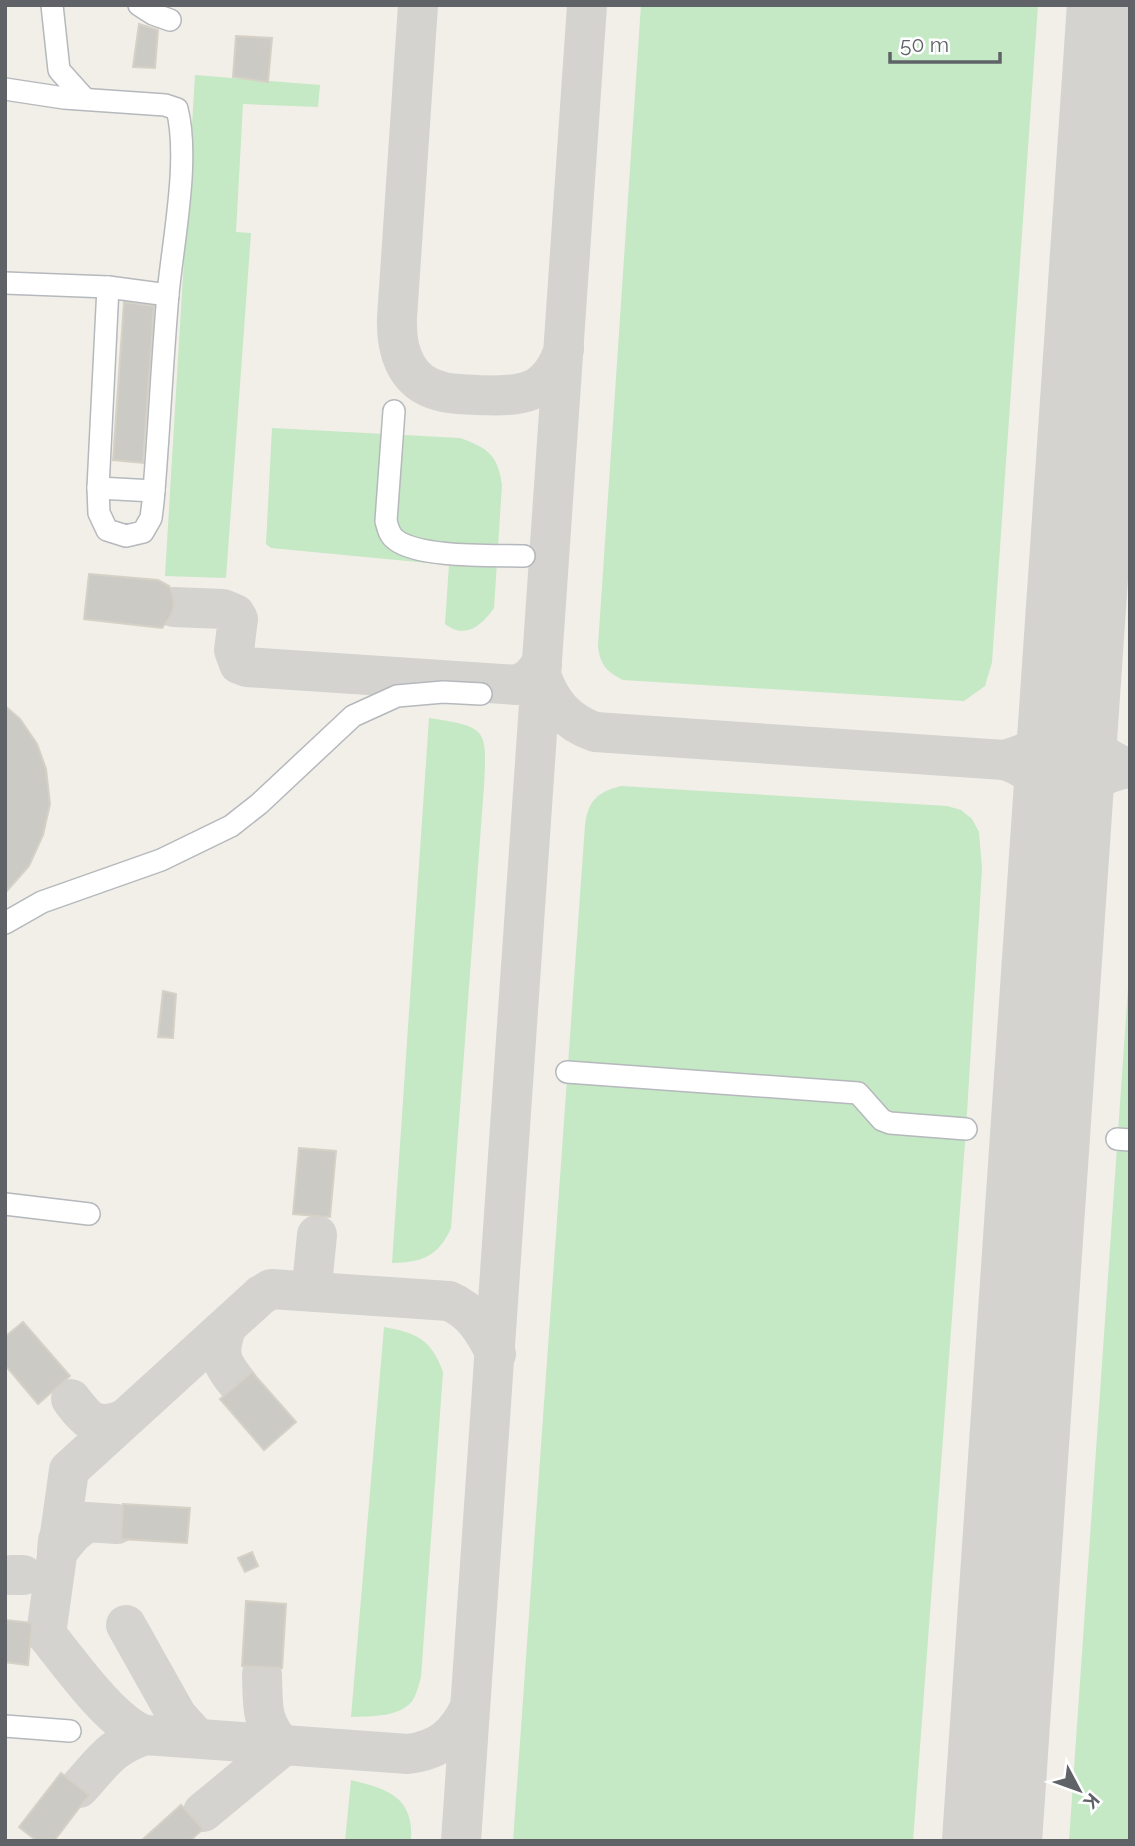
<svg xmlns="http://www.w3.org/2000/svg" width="1135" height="1846" font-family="Raleway,sans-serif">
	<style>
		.green { fill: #c5e8c5 }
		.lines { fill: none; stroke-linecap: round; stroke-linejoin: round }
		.taxiway { stroke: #d4d3d0; stroke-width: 40 }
		.runway { stroke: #d4d3d0; stroke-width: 100 }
		.building { fill: #cccac5; stroke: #d6d1c6; stroke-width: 2 }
		.minor-casing { stroke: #b5b8bc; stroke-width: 24 }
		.minor { stroke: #fff; stroke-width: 21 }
	</style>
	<rect width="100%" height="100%" fill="#f1efe8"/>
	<g class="green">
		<path d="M641 5H1038L992 662 985 686 964 701 623 680C607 672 600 665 598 646Z"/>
		<path d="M195 75 320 85 318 107 243 104 236 232 251 233 226 578 165 576Z"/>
		<path d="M272 428 460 438C487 448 498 454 502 485L494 608C482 625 466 640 445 624L449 565 271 548 266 544Z"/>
		<path d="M429 718C487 727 487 728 484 786L451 1228C438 1257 422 1262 392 1263Z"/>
		<path d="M621 786 947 806 961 810 972 819 979 832 982 869 966 1129 913 1841H513L585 825C588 800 598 792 621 786Z"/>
		<path d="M1130 959V1841H1069Z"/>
		<path d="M384 1327C417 1333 431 1339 443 1372L421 1677C419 1684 417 1692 414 1698 403 1718 370 1716 351 1717Z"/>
		<path d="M351 1780C388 1789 414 1797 411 1841H345Z"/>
	</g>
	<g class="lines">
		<g class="taxiway">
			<path d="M418 5 397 318C396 349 404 382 440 391 452 395 465 394 478 395 521 397 549 395 564 349"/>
			<path d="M174 607 223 609 235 614 238 619 234 650 239 664 247 667 517 685 530 678 542 664"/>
			<path d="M541 675C551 704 567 722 595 732L1004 760C1033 768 1048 790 1062 814 1081 790 1098 772 1130 768"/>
			<path d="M1069 709C1083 738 1097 757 1128 768"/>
			<path d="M1004 760C1040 750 1050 741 1069 709"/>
			<path d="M313 1275 317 1235"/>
			<path d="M226 1329C217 1355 221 1363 238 1384"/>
			<path d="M71 1399C87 1420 94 1430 123 1420L114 1428"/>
			<path d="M58 1540 57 1552 72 1534 87 1522 117 1524"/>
			<path d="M11 1575H23"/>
			<path d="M126 1625 177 1716 197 1738"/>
			<path d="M470 1707C457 1735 440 1750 408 1754L145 1735C111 1723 70 1663 46 1634L69 1470 261 1295 271 1289 449 1301C473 1311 484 1331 496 1354"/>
			<path d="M79 1788C103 1762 110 1747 145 1735"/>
			<path d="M203 1812 283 1746C260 1723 263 1705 262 1674"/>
			<path d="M461 1841 587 5"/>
		</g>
		<path class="runway" d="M992 1841 1117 5"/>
	</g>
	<g class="building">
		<path d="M139 24 158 30 155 68 133 67Z"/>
		<path d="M236 36 272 38 268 82 233 77Z"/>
		<path d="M124 302 154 306 143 463 113 460Z"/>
		<path d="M89 574 158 580 169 586 173 596 174 607 170 617 162 628 84 619Z"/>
		<path d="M5 706 20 719 37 744 46 769 50 804 43 835 29 866 5 893Z"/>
		<path d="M163 991 176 994 173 1038 158 1037Z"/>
		<path d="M299 1148 336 1151 330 1217 293 1214Z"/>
		<path d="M23 1322 70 1376 38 1404 5 1365V1337Z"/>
		<path d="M252 1372 296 1422 264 1450 220 1399Z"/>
		<path d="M123 1504 190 1508 187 1543 121 1539Z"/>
		<path d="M252 1552 258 1566 245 1572 238 1558Z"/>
		<path d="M246 1601 286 1604 282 1668 242 1666Z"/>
		<path d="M5 1620 32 1623 28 1665 5 1662Z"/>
		<path d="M61 1773 89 1795 54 1841H37L19 1827Z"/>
		<path d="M181 1805 203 1829 190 1841H141Z"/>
	</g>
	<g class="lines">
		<g class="minor-casing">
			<g id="minor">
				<path d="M52 5 59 70 85 99"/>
				<path d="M139 5 153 14 170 20"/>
				<path d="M5 89 64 98 165 105 177 109C190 159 173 241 168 294 162 363 159 433 153 502L151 518 143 532 126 536 107 530 99 513 98 488 108 287"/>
				<path d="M5 283 108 287 168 295"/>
				<path d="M394 411 386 521C388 528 389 535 396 540 420 558 493 555 524 556"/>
				<path d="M98 488 154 491"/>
				<path d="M5 923 42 902 161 860 231 826 259 804 353 716 397 696 443 692 481 694"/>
				<path d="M567 1072 858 1093 882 1120 890 1123 966 1129"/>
				<path d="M1117 1139 1130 1140"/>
				<path d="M5 1204 89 1214"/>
				<path d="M5 1726 70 1731"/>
			</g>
		</g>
		<use href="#minor" class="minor"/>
	</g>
	<rect width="1135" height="1846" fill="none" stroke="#5f6368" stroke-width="14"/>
	<g transform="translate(1079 1790) rotate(131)" stroke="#ffffff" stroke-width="5" paint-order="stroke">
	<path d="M0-5L12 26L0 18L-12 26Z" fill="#5f6368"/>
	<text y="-10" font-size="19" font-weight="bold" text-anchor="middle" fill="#5f6368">K</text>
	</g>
	<path d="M890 52v10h110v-10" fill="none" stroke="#5f6368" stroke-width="3.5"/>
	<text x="900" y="52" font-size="21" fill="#5f6368" stroke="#ffffff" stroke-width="5" paint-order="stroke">50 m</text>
</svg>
